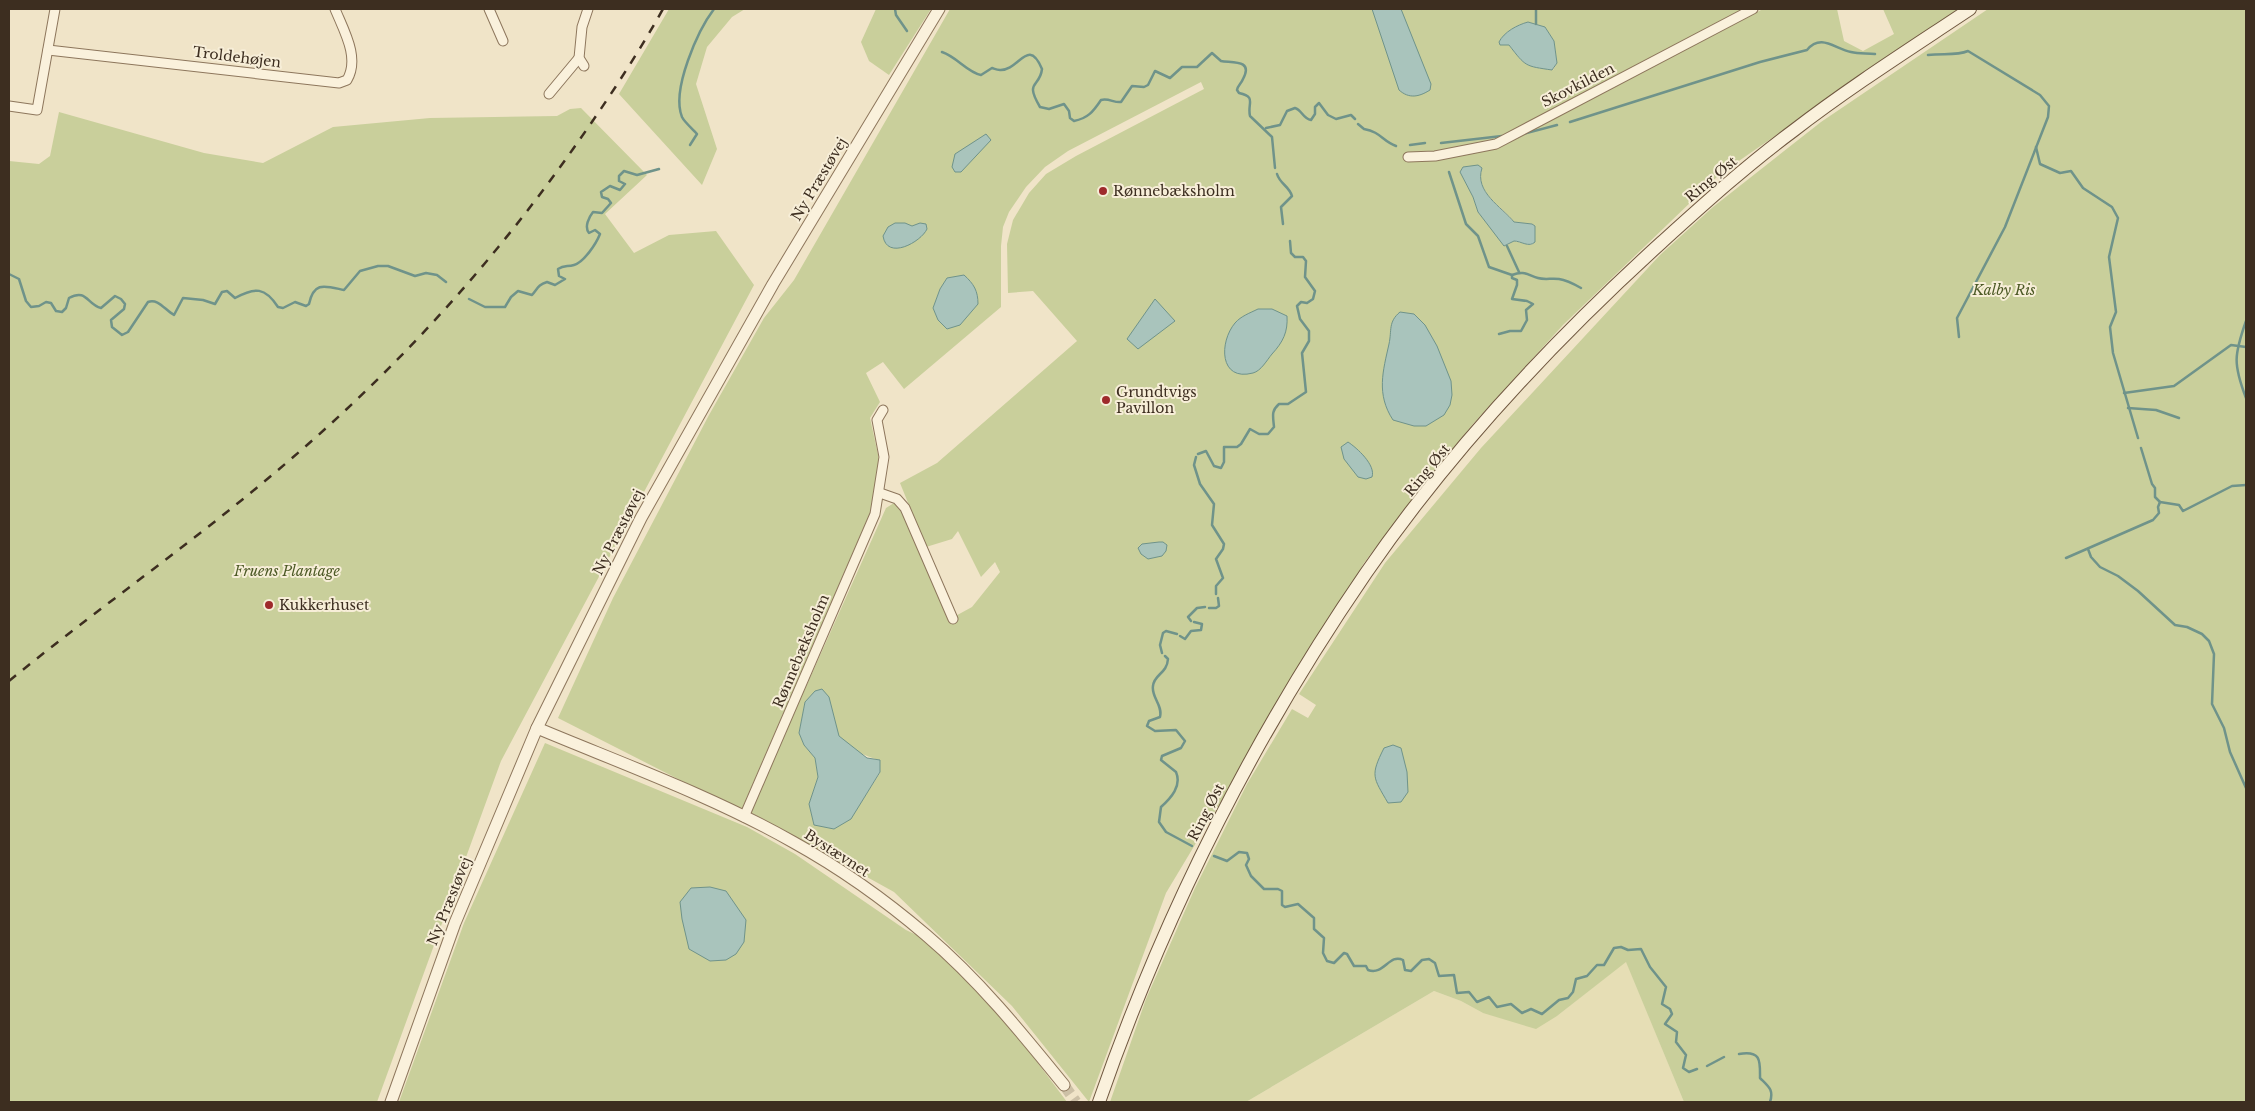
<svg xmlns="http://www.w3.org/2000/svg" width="2255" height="1111" font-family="'Libre Baskerville',serif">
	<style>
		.farmland { fill: #e6deb5 }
		.green { fill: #c9cf9b; fill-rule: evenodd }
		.water { fill: #a9c4bc; stroke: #6f938a }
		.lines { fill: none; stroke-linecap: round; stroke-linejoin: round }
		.stream { stroke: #6f938a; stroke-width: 2.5 }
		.tertiary-tunnel { stroke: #ccc0a6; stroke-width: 11; stroke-dasharray: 11 5.5; stroke-linecap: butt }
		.minor-casing { stroke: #8d765c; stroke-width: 11 }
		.tertiary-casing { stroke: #8d765c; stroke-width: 13 }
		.secondary-casing { stroke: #6f573f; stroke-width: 14 }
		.minor { stroke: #faf1dc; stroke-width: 9 }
		.tertiary { stroke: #faf1dc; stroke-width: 11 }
		.secondary { stroke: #faf1dc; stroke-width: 12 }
		.rail { stroke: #3d2e20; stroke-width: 2.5; stroke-dasharray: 9 9; stroke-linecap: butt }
		.poi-dot { fill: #9e2a2b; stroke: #f7eed8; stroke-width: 2 }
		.labels { text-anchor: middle; stroke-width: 4; stroke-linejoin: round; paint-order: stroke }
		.street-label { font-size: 14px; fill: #3d2e20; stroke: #f7eed8 }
		.poi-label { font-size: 14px; fill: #3d2e20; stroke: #f7eed8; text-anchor: start }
		.park-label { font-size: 14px; font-style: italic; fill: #4d5a26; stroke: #f7eed8 }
	</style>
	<rect width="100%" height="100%" fill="#f0e4c8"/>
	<path class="farmland" d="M1626 961 1684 1102H1246L1434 991 1461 1001 1483 1013 1557 1016Z"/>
	<g class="green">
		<path d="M669 9H745L732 17 707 47 696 84 717 149 702 185 619 94Z"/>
		<path d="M876 9H931L889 75 869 61 861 42Z"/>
		<path d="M950 9H1744L1518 128C1486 154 1448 150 1409 155L1411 157C1449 157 1490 155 1521 132L1763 9H1837L1844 41 1863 51 1894 34 1883 9H1958L1720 174 1563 325 1473 424 1422 486 1364 563 1166 893 1089 1102 1012 1006 894 892 750 812 886 508 894 503 903 509 950 619 972 607 1000 572 995 562 981 577 958 531 952 539 926 547 900 483 937 463 1077 341 1033 291 1008 293 1007 244 1013 220 1029 193 1046 174 1076 156 1204 89 1201 82 1068 151 1045 167 1026 187 1009 212 1003 227 1001 246V307L904 389 883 362 866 373 880 402 870 418 879 459 870 513 741 811 558 718 613 598 709 415 764 318 794 280ZM1528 22 1545 27 1554 41 1557 63 1553 70C1526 67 1525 66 1509 45H1500L1499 42C1504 32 1517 25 1528 22ZM1478 166 1482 168C1474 192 1502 206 1514 222L1532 224 1535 226V238L1533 244 1530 245 1514 241 1505 246 1478 212 1473 197 1460 172 1463 167ZM964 275C974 284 978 291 978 304L960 324 947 329 938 320 933 308 940 289 947 279ZM822 690C836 704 831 725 840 737 849 749 866 757 880 760V773L851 818 834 829 814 824 809 804 818 777 815 758 804 745 799 733 805 702 815 692Z"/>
		<path d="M1988 9H2246V1102H1684L1626 962 1557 1016 1536 1029 1483 1013 1461 1001 1434 991 1246 1102H1110L1146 999 1195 888 1247 784 1292 709 1308 718 1316 705 1299 694 1385 563 1481 448 1660 255 1713 207 1821 122Z"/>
		<path d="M581 108 647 175 605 214 634 253 669 235 716 231 754 285 501 761 377 1102H9V161L39 164 50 156 59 112 204 153 263 163 333 127 430 118 557 116 570 109Z"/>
		<path d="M545 743 747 827 795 854 906 930 925 939 1005 1019 1067 1102H399L464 923Z"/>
	</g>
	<g class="water">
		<path d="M1372 9H1401L1431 84 1430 90C1419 97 1409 99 1399 90Z"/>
		<path d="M1528 22 1545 27 1554 41 1557 63 1552 70C1525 66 1526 67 1509 45H1500L1499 42C1504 32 1517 25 1528 22Z"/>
		<path d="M986 134 991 140 961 172H955L952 167 955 154Z"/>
		<path d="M1478 165 1482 168C1474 192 1502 207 1514 222L1532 224 1535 226V242C1529 248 1521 241 1514 241L1504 246 1478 212 1473 197 1460 172 1463 167Z"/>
		<path d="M895 223H905L912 226 920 223 926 224 927 229C921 242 887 261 883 236L888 227Z"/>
		<path d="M964 275C974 284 978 291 978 304L960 325 947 329 938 320 933 308 940 289 947 278Z"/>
		<path d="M1155 299 1175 321 1138 349 1127 339Z"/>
		<path d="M1258 309H1272L1287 316C1288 332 1283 342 1272 354 1267 360 1261 371 1253 373 1219 382 1219 342 1235 323 1241 316 1250 313 1258 309Z"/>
		<path d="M1400 312 1414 314 1425 325 1437 346 1451 381 1452 395 1450 405 1444 415 1426 426H1414L1393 420C1376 394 1383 371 1389 344 1392 330 1388 322 1400 312Z"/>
		<path d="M1348 442C1357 448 1376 465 1372 477L1366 479 1358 477 1344 459 1341 447Z"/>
		<path d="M1159 542H1163L1167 545 1166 551 1162 556 1148 559 1141 554 1138 548 1142 544Z"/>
		<path d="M822 689 829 697 839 736 867 758 880 760V772L851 819 834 829 814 825 809 804 818 777 815 758 804 745 799 733 805 702 815 691Z"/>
		<path d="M1393 745 1401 748 1407 772 1408 792 1401 802 1388 803C1373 777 1370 776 1384 748Z"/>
		<path d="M710 887 726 891 746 920 744 942 736 954 726 960 710 961 689 949 682 919 680 902 691 888Z"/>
	</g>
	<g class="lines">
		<g class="stream">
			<path d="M895 9 896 15 907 31"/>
			<path d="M1536 24V9"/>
			<path d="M942 52C957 57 967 72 981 75L992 68C995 69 997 70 1000 70 1019 71 1028 36 1042 69 1040 88 1024 80 1040 107L1049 109 1064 104 1069 111 1070 118 1074 121C1088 118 1093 112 1101 100 1109 98 1114 103 1121 102L1132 86 1144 87 1148 85 1155 71 1170 78 1182 67H1197L1212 53 1221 61C1231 63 1254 59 1243 79 1241 84 1238 85 1237 90L1239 93C1257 97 1247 103 1250 116L1272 137 1275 168"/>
			<path d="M1928 55C1943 53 1956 56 1968 51L2040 95 2049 106 2048 117 2005 227 1957 318 1959 337"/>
			<path d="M1570 122 1760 62 1807 50C1821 33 1835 49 1851 52 1859 54 1867 53 1875 54"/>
			<path d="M1358 124 1364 129C1381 132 1382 141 1396 146"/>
			<path d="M1266 128 1280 125 1287 111 1295 108C1302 110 1303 119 1311 120L1315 114V107L1319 103 1328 115 1336 119 1351 115 1355 119"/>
			<path d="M1523 134 1557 125"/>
			<path d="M1441 143 1502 136"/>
			<path d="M690 145 697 134C693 129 685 123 682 117 671 90 698 30 714 9"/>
			<path d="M1410 145 1425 143"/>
			<path d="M2036 147 2040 164 2060 173 2071 171 2083 188 2112 207 2118 218 2109 257 2116 312 2110 327 2113 353 2138 438"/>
			<path d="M1449 172 1466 224 1478 236 1489 267 1512 275C1524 270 1528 275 1538 278 1544 280 1552 278 1559 279 1567 280 1574 284 1581 288"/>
			<path d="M1277 174C1280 184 1289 186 1292 196L1281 207 1283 224"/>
			<path d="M1507 246 1519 272"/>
			<path d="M9 274 19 279 26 301 31 307 39 306 46 302 51 303 56 311 62 312 66 308 69 298C87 288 87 305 101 308L115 296 121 299 125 304 124 309 111 320 112 327 122 335 128 332 148 302C158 298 165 310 174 315L183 298 203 300 215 304 222 292 227 291 235 298C255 287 265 287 278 307L283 308 295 302 306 306 309 304C314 281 325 286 344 290L360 271 378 266H388L415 276 426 273 437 275 446 282"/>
			<path d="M469 299 485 307H505L511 297 518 291 532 295C538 288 538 285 547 282L555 285 565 279 559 276 558 269C564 265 567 267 574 265 584 262 596 244 600 234L595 230 589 233C584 227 589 217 593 212L602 213 611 203 608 199 602 197 601 192 610 186 620 190 625 184 619 181V176L624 171 637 175 659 169"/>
			<path d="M2246 321C2234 355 2233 364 2246 398"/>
			<path d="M1499 334 1510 331H1521L1527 320 1526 310 1533 304 1527 301 1512 299 1517 285V280L1512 278V275"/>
			<path d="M2124 393 2174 386 2231 345 2246 347"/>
			<path d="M2128 408 2156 410 2179 418"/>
			<path d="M2141 448 2152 484 2155 488V497L2160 502 2179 505 2183 511 2232 486 2246 485"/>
			<path d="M1198 454 1206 451 1214 466 1221 468 1224 462V447H1237L1241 444 1250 429 1259 434H1268L1274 427C1273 416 1271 411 1279 404H1288L1306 392 1302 353 1309 341V331L1300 319 1297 306 1301 302 1307 303 1313 299 1315 291 1305 277 1306 261 1303 257H1295L1291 253 1290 241"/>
			<path d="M1196 457 1194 465 1200 484 1214 504 1212 525 1224 544 1223 549 1216 559 1223 578 1216 586V594"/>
			<path d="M2088 549 2091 557 2100 567 2118 576 2138 591 2175 625 2187 627 2202 634 2209 641 2214 654 2212 704 2224 728 2230 752 2246 788"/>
			<path d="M2066 558 2153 520 2159 513 2158 507 2160 502"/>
			<path d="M1209 608H1216L1219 606 1218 598"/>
			<path d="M1191 621 1188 617 1197 608 1205 607"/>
			<path d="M1180 636 1185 639 1191 631 1201 630 1202 624 1194 622"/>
			<path d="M1162 653 1160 645 1163 633 1166 631 1177 634"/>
			<path d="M1165 656 1168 659C1167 674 1154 674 1153 686 1151 697 1163 705 1160 717L1149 721 1147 726 1155 731 1176 730 1185 741 1181 748 1162 756 1161 760 1176 772C1182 786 1171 798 1161 807L1159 822 1166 832 1192 846"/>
			<path d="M1214 856 1227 861 1239 852 1247 853 1249 859 1246 865 1251 876 1264 889H1278L1282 891V905L1285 907 1298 904 1314 918V929L1324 938 1323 953 1327 961 1334 963 1344 953 1347 954 1354 966H1366L1368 970C1384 976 1389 953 1403 960L1405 970 1411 971 1422 960 1429 959 1435 963 1439 976 1454 975 1457 993 1469 992 1477 1002 1489 997 1497 1007 1511 1004 1522 1013 1531 1009 1542 1014 1559 1000 1568 998 1573 992 1576 979 1587 976 1597 965H1604L1614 948 1621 947 1628 950 1641 949 1650 967 1666 987 1662 1004 1670 1009 1672 1014 1665 1024 1677 1032 1676 1042 1686 1055 1683 1068 1689 1072 1697 1069"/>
			<path d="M1739 1054C1762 1050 1760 1062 1760 1078 1769 1087 1774 1090 1770 1102"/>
			<path d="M1707 1066 1724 1057"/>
		</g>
		<path class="tertiary-tunnel" d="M1064 1085 1076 1102"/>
		<g class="minor-casing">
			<g id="minor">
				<path d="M489 9 503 41"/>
				<path d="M48 50 339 83 347 80C360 58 344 31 335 9"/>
				<path d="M584 66 579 58 582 27 588 9"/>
				<path d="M549 94 579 58"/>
				<path d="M9 106 37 110 55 9"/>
				<path d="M1408 157 1435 156 1496 144 1753 9"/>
				<path d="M880 493 897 499 905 508 953 619"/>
				<path d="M744 817 875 514 884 457 877 420 883 410"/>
			</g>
		</g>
		<g class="tertiary-casing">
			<g id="tertiary">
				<path d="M537 728C623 764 712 796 793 842 840 868 885 900 926 935 978 979 1021 1032 1064 1085"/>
				<path d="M391 1102 455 923 537 728 641 518 773 284 939 9"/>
			</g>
		</g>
		<g class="secondary-casing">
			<path id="secondary" d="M1099 1102C1164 915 1254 736 1366 573 1450 451 1553 341 1662 242 1704 204 1747 165 1793 131 1850 87 1910 49 1970 9"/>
		</g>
		<use href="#minor" class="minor"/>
		<use href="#tertiary" class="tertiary"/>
		<use href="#secondary" class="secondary"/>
		<path class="rail" d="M9 681C97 609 191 544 278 470 390 376 489 268 573 149 605 104 636 57 663 9"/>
	</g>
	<g class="poi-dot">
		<circle cx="1103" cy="191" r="5"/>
		<circle cx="1106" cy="400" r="5"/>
		<circle cx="269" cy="605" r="5"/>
	</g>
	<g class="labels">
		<g class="street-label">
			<text transform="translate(237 57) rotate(7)" y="5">Troldehøjen</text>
			<text transform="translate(1578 85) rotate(-27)" y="5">Skovkilden</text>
			<text transform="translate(819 179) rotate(-59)" y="5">Ny Præstøvej</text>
			<text transform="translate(1711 179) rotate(-40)" y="5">Ring Øst</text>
			<text transform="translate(1427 470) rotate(-51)" y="5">Ring Øst</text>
			<text transform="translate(618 532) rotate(-63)" y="5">Ny Præstøvej</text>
			<text transform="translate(801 651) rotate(-67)" y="5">Rønnebæksholm</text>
			<text transform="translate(1206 812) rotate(-63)" y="5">Ring Øst</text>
			<text transform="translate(837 853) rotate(33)" y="5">Bystævnet</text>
			<text transform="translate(449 901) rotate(-68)" y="5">Ny Præstøvej</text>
		</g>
		<g class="poi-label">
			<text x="1113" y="196">Rønnebæksholm</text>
			<text x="1116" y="397">Grundtvigs<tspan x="1116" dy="16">Pavillon</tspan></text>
			<text x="279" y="610">Kukkerhuset</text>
		</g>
		<g class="park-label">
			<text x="2004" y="295">Kalby Ris</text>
			<text x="287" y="576">Fruens Plantage</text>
		</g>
	</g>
	<rect width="2255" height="1111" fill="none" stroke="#3d2e20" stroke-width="20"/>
</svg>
